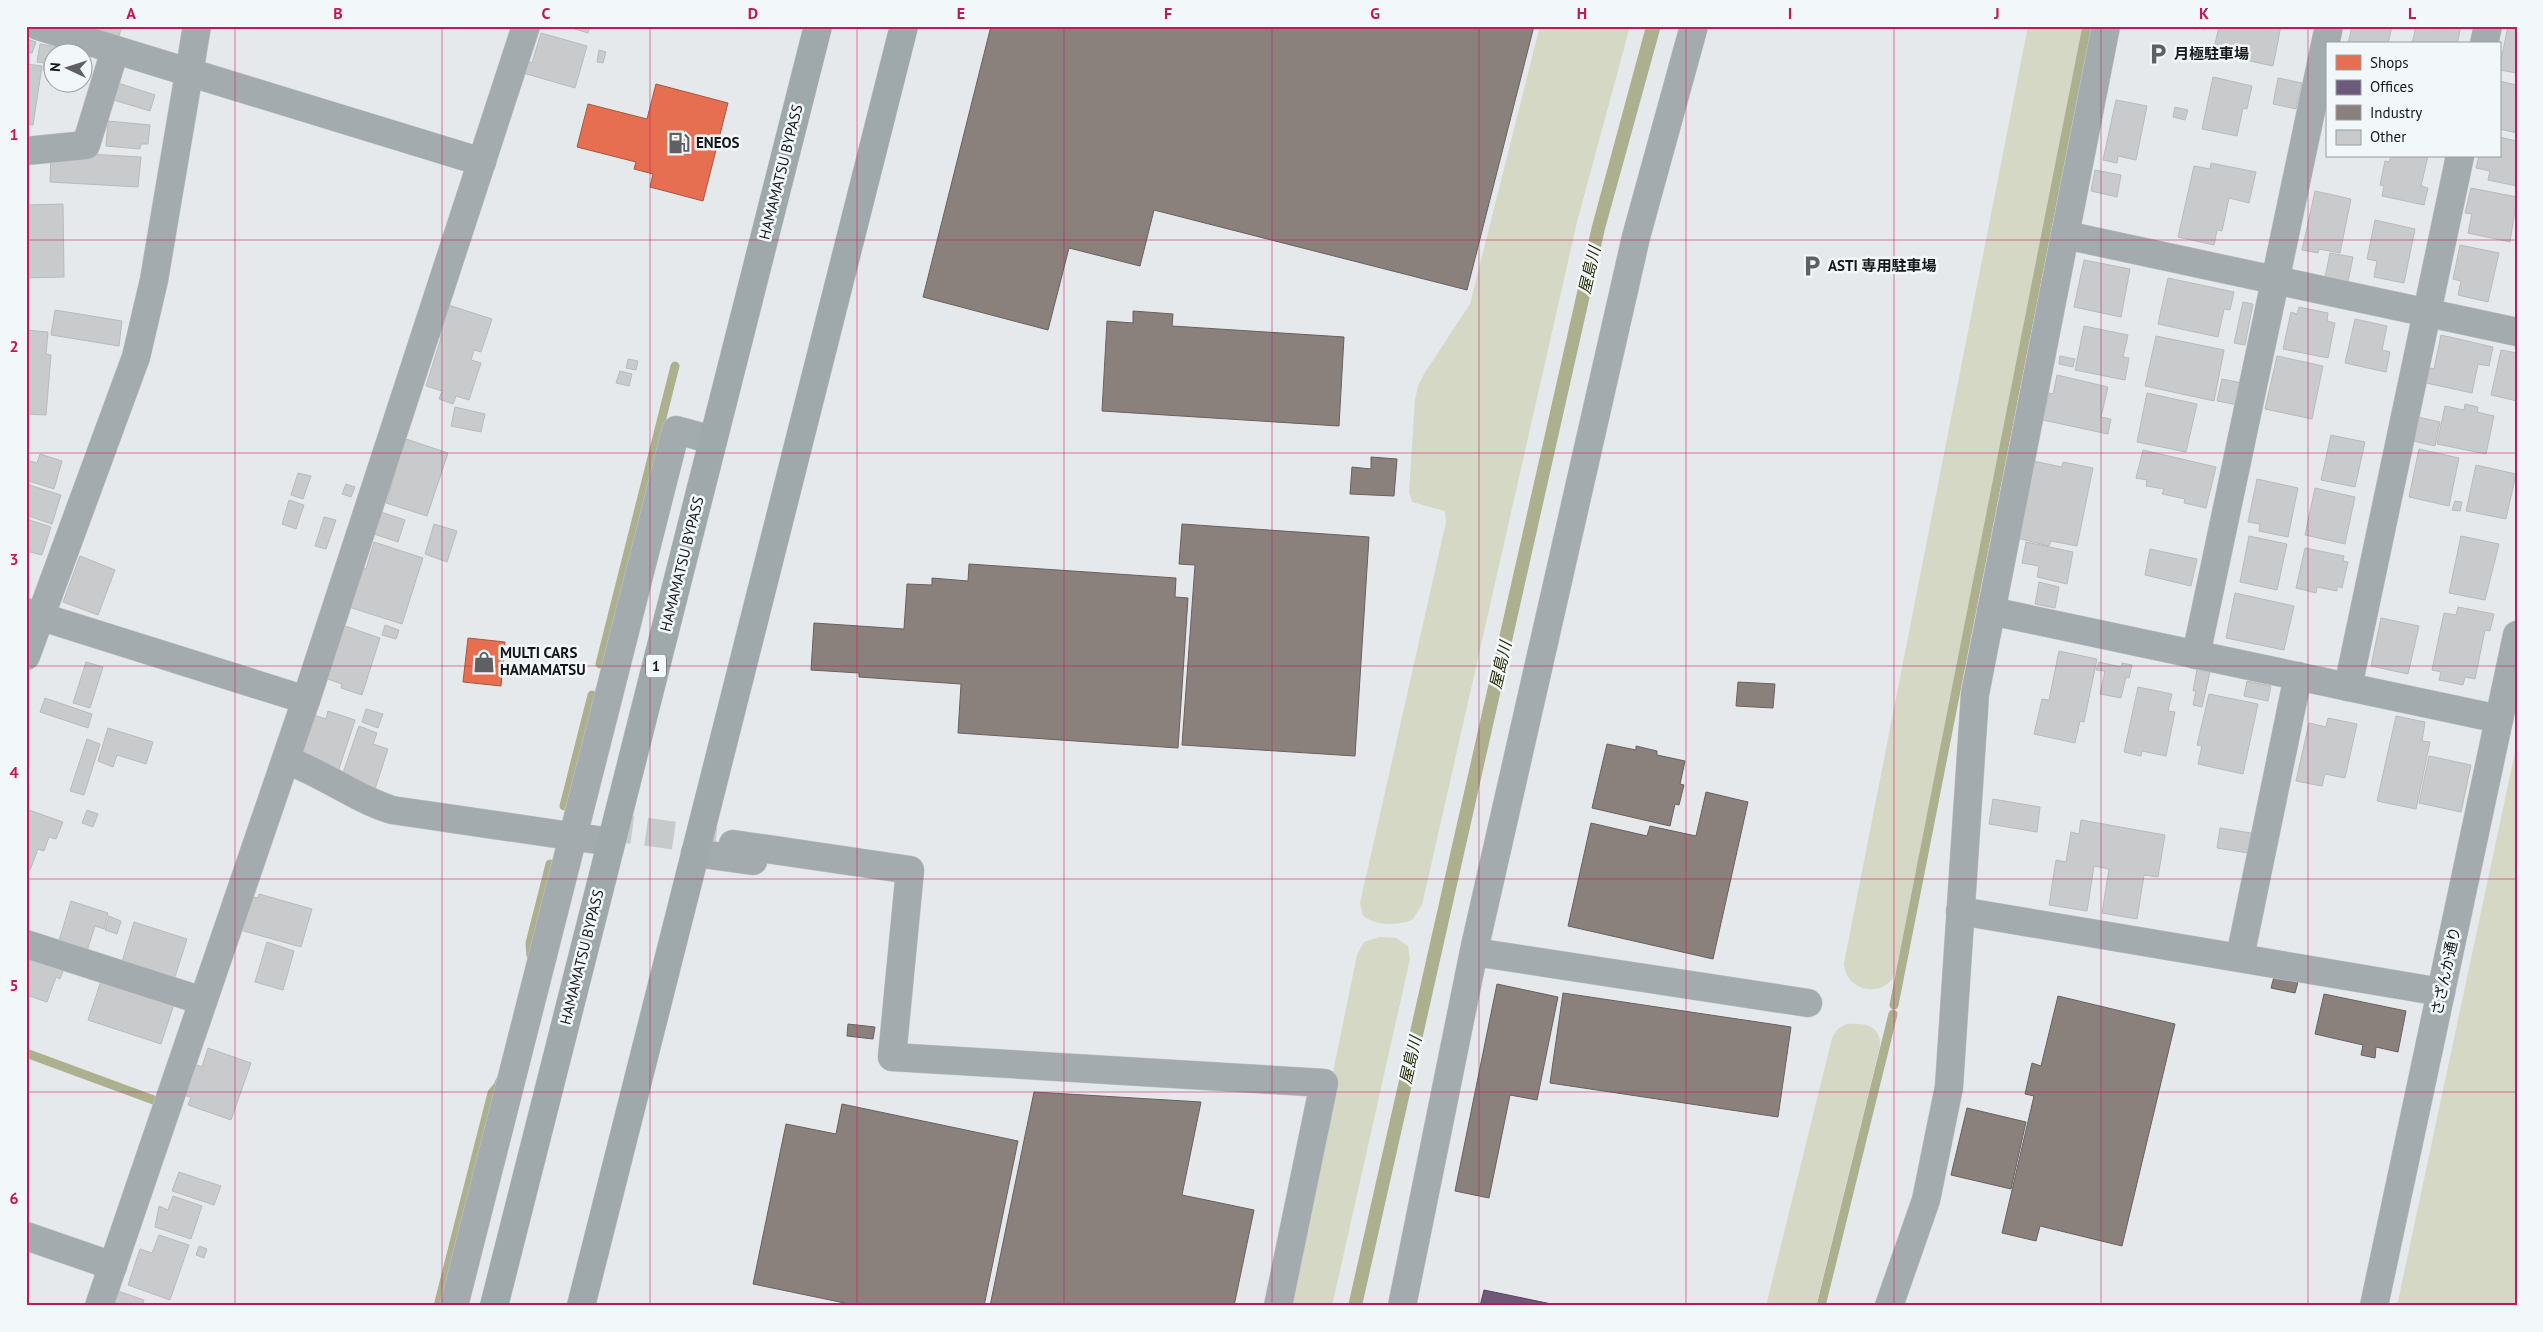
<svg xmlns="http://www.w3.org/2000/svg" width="2543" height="1332" font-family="'PT Sans','Noto Sans JP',sans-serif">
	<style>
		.green { fill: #d4d8c4 }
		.water { fill: #adb08f }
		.shops { fill: #e76f51; stroke: #a85540 }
		.offices { fill: #6d597a; stroke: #53455d }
		.industry { fill: #8a817c; stroke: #67615e }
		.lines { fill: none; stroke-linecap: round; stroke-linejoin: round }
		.stream { stroke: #adb08f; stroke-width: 9 }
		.building { fill: #c8cacc; stroke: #b8babc }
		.minor-tunnel { stroke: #c7cacb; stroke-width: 28; stroke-dasharray: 28 14; stroke-linecap: butt }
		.minor-casing { stroke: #c5c7c8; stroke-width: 29 }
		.highway-casing { stroke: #c5c7c8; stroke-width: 29 }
		.minor { stroke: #a4abaf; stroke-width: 28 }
		.highway { stroke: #9fa8ab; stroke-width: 28 }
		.grid { fill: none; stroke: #c2185b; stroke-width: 1; stroke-opacity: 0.55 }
		.labels { text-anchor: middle; stroke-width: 5; stroke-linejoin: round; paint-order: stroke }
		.shield { fill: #f2f7fa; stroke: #575a5c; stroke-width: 1 }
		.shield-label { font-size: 14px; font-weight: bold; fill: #151718 }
		.poi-label { font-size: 15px; font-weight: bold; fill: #151718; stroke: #f2f7fa; text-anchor: start }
		.street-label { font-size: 15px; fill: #151718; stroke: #f2f7fa }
		.water-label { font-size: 16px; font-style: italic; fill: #2b2d05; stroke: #f2f7fa }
		.neatline { fill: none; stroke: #c2185b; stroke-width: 2 }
		.grid-label { font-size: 16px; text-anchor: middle; font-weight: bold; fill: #c2185b }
	</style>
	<rect width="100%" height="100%" fill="#e6e9eb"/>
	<g class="green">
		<path d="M1540 26H1630L1577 222 1422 905 1412 920C1395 926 1378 926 1363 916L1360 903 1446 522 1445 511 1412 502 1409 492 1415 400 1418 386 1424 374 1470 304Z"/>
		<path d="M2028 26H2083L1896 972C1886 999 1845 993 1844 963Z"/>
		<path d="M2517 743V1306H2397Z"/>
		<path d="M1380 937 1396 938 1408 946 1410 959 1332 1306H1285L1357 955 1364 942Z"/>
		<path d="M1846 1024C1864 1023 1881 1025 1880 1046L1816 1306H1766L1832 1038 1838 1029Z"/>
	</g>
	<path class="water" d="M1646 26H1661L1605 229 1362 1306H1348L1592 226Z"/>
	<g class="shops">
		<path d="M656 84 728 103 703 201 650 187 653 174 634 169 636 162 577 147 588 104 647 119Z"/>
		<path d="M468 638 505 642 501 686 463 682Z"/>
	</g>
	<path class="offices" d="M1484 1290 1561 1306H1480Z"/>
	<g class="industry">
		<path d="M991 26H1534L1467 290 1154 210 1140 266 1069 248 1048 330 923 297Z"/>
		<path d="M1133 311 1173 314 1172 326 1344 337 1339 426 1102 411 1107 321 1133 323Z"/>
		<path d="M1371 457 1397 459 1394 496 1350 494 1352 467 1371 469Z"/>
		<path d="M1182 524 1369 537 1355 756 1182 745 1195 565 1179 564Z"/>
		<path d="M969 564 1176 578 1175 597 1188 598 1178 748 958 733 961 684 859 677V673L811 670 814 623 904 629 907 584 932 585V578L968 581Z"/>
		<path d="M1738 682 1775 684 1773 708 1736 706Z"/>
		<path d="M1607 744 1636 750V746L1657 751V755L1685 761 1680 784 1684 785 1679 805 1675 804 1670 826 1592 808Z"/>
		<path d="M1706 792 1748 802 1713 959 1568 926 1591 823 1647 836 1650 826 1696 836Z"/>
		<path d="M2274 977 2298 982 2295 993 2271 988Z"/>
		<path d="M1497 984 1558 997 1537 1100 1510 1095 1489 1198 1455 1191Z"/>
		<path d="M1563 993 1791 1027 1778 1117 1550 1083Z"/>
		<path d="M2324 994 2406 1011 2398 1052 2376 1047 2375 1058 2361 1055 2363 1045 2315 1034Z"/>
		<path d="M2058 996 2175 1024 2122 1246 2040 1226 2036 1241 2002 1233 2034 1096 2025 1094 2032 1063 2041 1066Z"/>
		<path d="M848 1024 875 1027 873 1039 847 1036Z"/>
		<path d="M1034 1092 1201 1102 1182 1195 1254 1210 1234 1306H990Z"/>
		<path d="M842 1104 1018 1141 984 1306H859L753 1284 786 1124 836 1134Z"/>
		<path d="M1967 1108 2026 1122 2011 1189 1951 1175Z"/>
	</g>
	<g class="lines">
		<g class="stream">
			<path d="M600 664 675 366"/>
			<path d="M564 806 592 695"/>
			<path d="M531 956 530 943 550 864"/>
			<path d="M1894 1005 2087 26"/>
			<path d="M26 1053 159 1102"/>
			<path d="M438 1306 492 1093 498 1086 500 1081"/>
			<path d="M1821 1306 1893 1014"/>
		</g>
	</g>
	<g class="building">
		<path d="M98 26H122L119 36 97 29Z"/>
		<path d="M565 26H590L588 33Z"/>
		<path d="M2219 26H2281L2273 66 2213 53Z"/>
		<path d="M2352 26H2392L2388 44H2348Z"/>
		<path d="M2416 26H2461L2457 44H2412Z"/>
		<path d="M2508 26 2517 28V73L2499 70Z"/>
		<path d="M541 33 587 46 575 88 523 73 527 61 532 63Z"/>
		<path d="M26 39 36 42 32 53 26 52Z"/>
		<path d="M40 44 65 48 64 52H52V72L43 70 44 63 37 62Z"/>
		<path d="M599 50 606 52 603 63 597 62Z"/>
		<path d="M26 64 42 66 33 125 26 124Z"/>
		<path d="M2213 77 2252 86 2247 109 2243 108 2237 136 2202 129Z"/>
		<path d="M2278 78 2302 83 2296 109 2273 104Z"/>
		<path d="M2499 81 2517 85V133L2499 129Z"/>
		<path d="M115 82 155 95 150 111 110 99Z"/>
		<path d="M2116 100 2147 106 2136 160 2118 156 2117 163 2103 160Z"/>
		<path d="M2175 107 2188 110 2185 120 2173 117Z"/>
		<path d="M108 121 150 125 148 144H141L140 149 106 146Z"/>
		<path d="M2499 137 2517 141V186L2488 180 2490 171 2476 168 2479 156H2499Z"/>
		<path d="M51 152 141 157 138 187 50 182Z"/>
		<path d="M2391 156H2428L2421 186 2428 188 2424 205 2382 196 2384 186 2380 185 2385 161 2389 162Z"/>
		<path d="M2211 163 2256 172 2249 203 2229 198 2222 231 2217 230 2214 245 2178 237 2194 166 2210 169Z"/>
		<path d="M2095 170 2121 175 2117 197 2091 191Z"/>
		<path d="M2471 188 2517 197 2510 242 2468 233 2472 214 2465 213Z"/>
		<path d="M2315 191 2351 199 2340 253 2319 249 2318 253 2302 250Z"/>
		<path d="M63 204 64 277 26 278V205Z"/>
		<path d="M2375 220 2415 229 2404 283 2374 277 2377 261 2367 259Z"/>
		<path d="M2460 245 2499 253 2488 302 2458 295 2461 281 2453 279Z"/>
		<path d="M2330 253 2353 257 2348 282 2325 277Z"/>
		<path d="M2084 260 2130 269 2121 317 2074 307Z"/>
		<path d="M2168 278 2234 292 2230 310 2224 309 2218 337 2158 324Z"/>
		<path d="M2243 302 2253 304 2245 345 2234 343Z"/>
		<path d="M445 304 492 319 481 352 474 350 471 360 481 363 469 400 456 396 453 404 439 399 442 391 426 386 441 338 434 336Z"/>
		<path d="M2299 307 2328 313 2327 321 2335 323 2328 358 2283 349 2291 312 2297 314Z"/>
		<path d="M55 310 122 321 119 346 51 335Z"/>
		<path d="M2355 319 2387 326 2382 350 2390 352 2386 372 2345 363Z"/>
		<path d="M2084 326 2128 335 2123 357 2129 358 2125 380 2075 370Z"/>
		<path d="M26 330 48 332 46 354 51 355 46 415 26 414Z"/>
		<path d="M2441 335 2493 347 2489 366 2478 364 2472 393 2426 383 2430 368 2434 369Z"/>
		<path d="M2156 336 2224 350 2214 401 2145 386Z"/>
		<path d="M2501 350 2517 353V401L2491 395Z"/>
		<path d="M2060 356 2075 359 2073 367 2059 364Z"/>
		<path d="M2277 356 2323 366 2312 419 2265 409Z"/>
		<path d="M628 359 638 361 636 370 626 368Z"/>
		<path d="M620 371 632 374 629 386 616 383Z"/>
		<path d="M2057 375 2108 387 2101 417 2111 419 2108 434 2043 420 2049 393 2053 394Z"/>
		<path d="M2222 379 2242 383 2238 405 2217 401Z"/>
		<path d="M2147 393 2197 404 2186 452 2137 442Z"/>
		<path d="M2465 404 2478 407 2477 412 2494 416 2486 454 2437 444 2445 406 2464 410Z"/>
		<path d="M455 407 485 414 481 432 451 426Z"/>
		<path d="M2418 417 2440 422 2435 446 2413 441Z"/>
		<path d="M2331 435 2365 442 2355 487 2321 480Z"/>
		<path d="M406 439 448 453 427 516 386 503 395 474 389 473 397 447 403 449Z"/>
		<path d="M2419 449 2459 458 2449 506 2409 497Z"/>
		<path d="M2143 450 2216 467 2206 508 2184 503 2185 499 2162 494 2164 489 2146 486 2147 480 2136 478Z"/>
		<path d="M40 454 62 461 54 489 26 480V460L37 463Z"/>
		<path d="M2033 461 2062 467 2063 462 2093 468 2077 546 2051 541 2049 546 2017 538Z"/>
		<path d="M2476 465 2516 474 2506 519 2466 511Z"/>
		<path d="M298 473 311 476 303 499 291 495Z"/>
		<path d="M2257 479 2298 488 2288 537 2259 531 2260 524 2248 522Z"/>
		<path d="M26 484 61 495 52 524 26 515Z"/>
		<path d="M346 484 355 487 351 497 342 494Z"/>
		<path d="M2315 488 2355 497 2345 544 2305 535Z"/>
		<path d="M289 500 304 505 296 529 282 524Z"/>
		<path d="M2455 501 2462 502 2460 511 2452 510Z"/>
		<path d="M381 512 405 520 398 542 374 534Z"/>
		<path d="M324 517 336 520 326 549 315 546Z"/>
		<path d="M26 519 51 527 42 555 26 551Z"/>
		<path d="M434 524 457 531 447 562 425 554Z"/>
		<path d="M2249 536 2287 544 2277 590 2240 582Z"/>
		<path d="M2461 536 2499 544 2485 600 2449 593Z"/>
		<path d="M374 542 423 558 402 624 349 607 362 567 366 569Z"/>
		<path d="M2026 542 2073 552 2067 584 2037 577 2039 566 2022 563Z"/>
		<path d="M2305 548 2344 556 2343 561 2348 562 2342 588 2337 586V591L2317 587 2316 593 2296 588Z"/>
		<path d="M2150 549 2197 559 2191 586 2145 575Z"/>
		<path d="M80 556 115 570 98 615 63 602Z"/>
		<path d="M2039 582 2059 587 2055 608 2035 604Z"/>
		<path d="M2235 593 2294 606 2284 650 2226 638Z"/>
		<path d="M2458 607 2494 614 2490 631 2485 630 2475 679 2465 677 2463 685 2439 680 2441 672 2432 670 2444 613 2456 615Z"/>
		<path d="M2381 618 2419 626 2408 674 2371 666Z"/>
		<path d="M342 625 380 638 362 695 341 688 342 684 325 678Z"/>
		<path d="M385 625 399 630 396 639 382 635Z"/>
		<path d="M2059 651 2097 659 2084 722 2080 721 2075 743 2034 734 2042 699 2049 700Z"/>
		<path d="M86 662 103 667 90 708 73 703Z"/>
		<path d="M2099 662 2121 667 2122 663 2132 665 2129 678 2126 677 2121 698 2100 694 2105 671 2096 670Z"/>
		<path d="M2197 669 2210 672 2202 707 2193 705 2196 691H2193Z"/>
		<path d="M2247 681 2271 686 2268 701 2244 696Z"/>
		<path d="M2138 687 2172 694 2168 711 2175 712 2166 756 2142 751 2141 756 2124 752Z"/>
		<path d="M2209 694 2258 704 2243 774 2198 764 2202 746 2197 745Z"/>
		<path d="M45 698 92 714 88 728 40 712Z"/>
		<path d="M366 709 383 714 378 728 362 722Z"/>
		<path d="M328 711 355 720 337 775 298 757 307 713 326 719Z"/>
		<path d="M2396 716 2425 722 2422 741 2430 742 2416 809 2377 801Z"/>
		<path d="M2328 718 2357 724 2345 778 2325 774 2322 786 2296 781 2309 723 2326 727Z"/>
		<path d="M359 726 377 733 373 744 388 749 374 792 346 783 349 774 343 773Z"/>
		<path d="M108 728 153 742 146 764 117 755 113 767 98 761Z"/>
		<path d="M87 739 100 744 84 795 70 791Z"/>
		<path d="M2429 756 2471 765 2461 812 2419 803Z"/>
		<path d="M1993 799 2040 807 2037 832 1989 824Z"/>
		<path d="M26 809 63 822 56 839 49 837 44 851 38 849 30 870 26 868Z"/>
		<path d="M87 810 98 814 93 827 82 823Z"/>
		<path d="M2081 820 2165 835 2158 877 2144 875 2137 919 2102 913 2109 869 2094 866 2087 911 2049 905 2056 860 2066 862 2071 832 2079 834Z"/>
		<path d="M2220 828 2251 833 2248 853 2217 848Z"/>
		<path d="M259 894 312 909 301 947 240 930 249 896 258 898Z"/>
		<path d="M71 901 108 913 104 929 95 926 86 954 58 944Z"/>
		<path d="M109 916 121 921 117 934 105 930Z"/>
		<path d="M134 922 187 939 174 980 122 962Z"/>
		<path d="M267 942 294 951 283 990 255 982Z"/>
		<path d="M26 954 64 968 60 979 56 977 47 1002 26 995Z"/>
		<path d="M101 981 174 1004 161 1044 88 1020Z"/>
		<path d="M208 1048 251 1063 231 1120 188 1105 191 1097 183 1095 194 1064 202 1067Z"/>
		<path d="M179 1172 221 1186 214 1205 172 1191Z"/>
		<path d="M173 1196 202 1206 191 1239 155 1227 159 1206 168 1210Z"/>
		<path d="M159 1235 189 1245 170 1300 128 1285 140 1249 152 1253Z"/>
		<path d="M199 1246 207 1249 204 1258 196 1255Z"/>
		<path d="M115 1290 144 1300 142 1306H110Z"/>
	</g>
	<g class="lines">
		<path class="minor-tunnel" d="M563 820 733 844"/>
		<g class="minor-casing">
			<g id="minor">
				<path d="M38 26 482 162"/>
				<path d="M2484 44 2488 26"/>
				<path d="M26 151 86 145 115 50"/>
				<path d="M2065 235 2517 332"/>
				<path d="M1991 611 2499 719"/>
				<path d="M26 612 306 700"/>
				<path d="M2196 655 2329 26"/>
				<path d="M26 656 136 357 154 280 197 26"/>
				<path d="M2348 687 2460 156"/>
				<path d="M286 760C323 773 354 798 392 810L611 842"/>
				<path d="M733 844 910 870 892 1057 1324 1083 1278 1306"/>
				<path d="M695 853 753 861"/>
				<path d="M1960 911 2441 992"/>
				<path d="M26 944 203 1001"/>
				<path d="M1474 952 1808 1003"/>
				<path d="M2240 957 2298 676"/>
				<path d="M26 1236 113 1266"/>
				<path d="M99 1306 306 700 526 26"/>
				<path d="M454 1306 676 430 713 440"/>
				<path d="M1402 1306 1475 946 1636 237 1694 26"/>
				<path d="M1889 1306 1926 1200 1949 1087 1975 694 2106 26"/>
				<path d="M2374 1306 2517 635"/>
			</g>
		</g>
		<g class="highway-casing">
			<g id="highway">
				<path d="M494 1306 818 26"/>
				<path d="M581 1306 904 26"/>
			</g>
		</g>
		<use href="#minor" class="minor"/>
		<use href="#highway" class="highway"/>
	</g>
	<path class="grid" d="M235 26V1306M442 26V1306M650 26V1306M857 26V1306M1064 26V1306M1272 26V1306M1479 26V1306M1686 26V1306M1894 26V1306M2101 26V1306M2308 26V1306M26 240H2517M26 453H2517M26 666H2517M26 879H2517M26 1092H2517"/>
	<defs>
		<g id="parking-bare" transform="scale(1.725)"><path d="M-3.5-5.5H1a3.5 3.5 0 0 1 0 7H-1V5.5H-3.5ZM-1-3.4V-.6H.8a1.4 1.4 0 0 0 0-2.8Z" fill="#5e6062" stroke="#f2f7fa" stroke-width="2.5" paint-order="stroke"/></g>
		<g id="fuel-bare" transform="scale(1.725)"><path d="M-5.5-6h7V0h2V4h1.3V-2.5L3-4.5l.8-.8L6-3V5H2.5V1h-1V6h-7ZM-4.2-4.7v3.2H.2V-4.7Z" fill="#5e6062" stroke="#f2f7fa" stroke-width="2.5" paint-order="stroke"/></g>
		<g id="shop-bare" transform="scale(1.725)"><path d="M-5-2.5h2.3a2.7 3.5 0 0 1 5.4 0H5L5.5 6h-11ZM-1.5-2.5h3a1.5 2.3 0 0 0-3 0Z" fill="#5e6062" stroke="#f2f7fa" stroke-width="2.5" paint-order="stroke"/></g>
	</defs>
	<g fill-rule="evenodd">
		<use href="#parking-bare" x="2158" y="54"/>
		<use href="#fuel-bare" x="679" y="143"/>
		<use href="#parking-bare" x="1812" y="266"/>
		<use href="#shop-bare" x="484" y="662"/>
	</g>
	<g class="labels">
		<rect class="shield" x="646" y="654.5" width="20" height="23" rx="4"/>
		<g class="shield-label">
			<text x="656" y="671">1</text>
		</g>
		<g class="poi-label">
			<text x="2174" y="59">月極駐車場</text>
			<text x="696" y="148">ENEOS</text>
			<text x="1828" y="271">ASTI 専用駐車場</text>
			<text x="500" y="658">MULTI CARS<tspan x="500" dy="17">HAMAMATSU</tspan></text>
		</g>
		<g class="street-label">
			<text transform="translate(781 172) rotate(-76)" y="5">HAMAMATSU BYPASS</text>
			<text transform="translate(682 564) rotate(-76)" y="5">HAMAMATSU BYPASS</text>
			<text transform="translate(582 957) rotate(-76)" y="5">HAMAMATSU BYPASS</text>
			<text transform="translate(2446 971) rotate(-78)" y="5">さざんか通り</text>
		</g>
		<g class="water-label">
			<text transform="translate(1589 270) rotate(-77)" y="6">屋島川</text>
			<text transform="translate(1500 665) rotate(-77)" y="6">屋島川</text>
			<text transform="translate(1410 1060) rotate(-77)" y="6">屋島川</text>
		</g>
	</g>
	<rect width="2543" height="1332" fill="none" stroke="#f2f7fa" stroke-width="55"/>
	<rect x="2326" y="42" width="175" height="115" fill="#f2f7fa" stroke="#9a9da0"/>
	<rect x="2336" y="55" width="25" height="15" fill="#e76f51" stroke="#9a9da0"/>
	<text x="2370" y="68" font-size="15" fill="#151718">Shops</text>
	<rect x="2336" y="80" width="25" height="15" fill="#6d597a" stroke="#9a9da0"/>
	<text x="2370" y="92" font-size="15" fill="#151718">Offices</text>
	<rect x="2336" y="105" width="25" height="15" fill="#8a817c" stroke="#9a9da0"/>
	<text x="2370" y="118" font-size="15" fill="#151718">Industry</text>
	<rect x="2336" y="130" width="25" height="15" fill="#c8cacc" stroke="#9a9da0"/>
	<text x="2370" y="142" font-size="15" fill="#151718">Other</text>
	<g transform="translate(68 68) rotate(274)"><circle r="24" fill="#f2f7fa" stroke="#9a9da0"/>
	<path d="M0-4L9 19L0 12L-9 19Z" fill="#5e6062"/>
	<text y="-8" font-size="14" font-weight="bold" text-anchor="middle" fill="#151718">N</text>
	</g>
	<rect x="28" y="28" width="2488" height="1276" class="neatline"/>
	<g class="grid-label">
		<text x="131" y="19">A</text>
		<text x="338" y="19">B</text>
		<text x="546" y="19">C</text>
		<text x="753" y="19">D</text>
		<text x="961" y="19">E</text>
		<text x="1168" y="19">F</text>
		<text x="1375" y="19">G</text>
		<text x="1582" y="19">H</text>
		<text x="1790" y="19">I</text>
		<text x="1997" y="19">J</text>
		<text x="2204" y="19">K</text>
		<text x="2412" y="19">L</text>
		<text x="14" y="140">1</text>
		<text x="14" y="352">2</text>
		<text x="14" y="565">3</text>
		<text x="14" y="778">4</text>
		<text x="14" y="991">5</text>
		<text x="14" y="1204">6</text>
	</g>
</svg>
